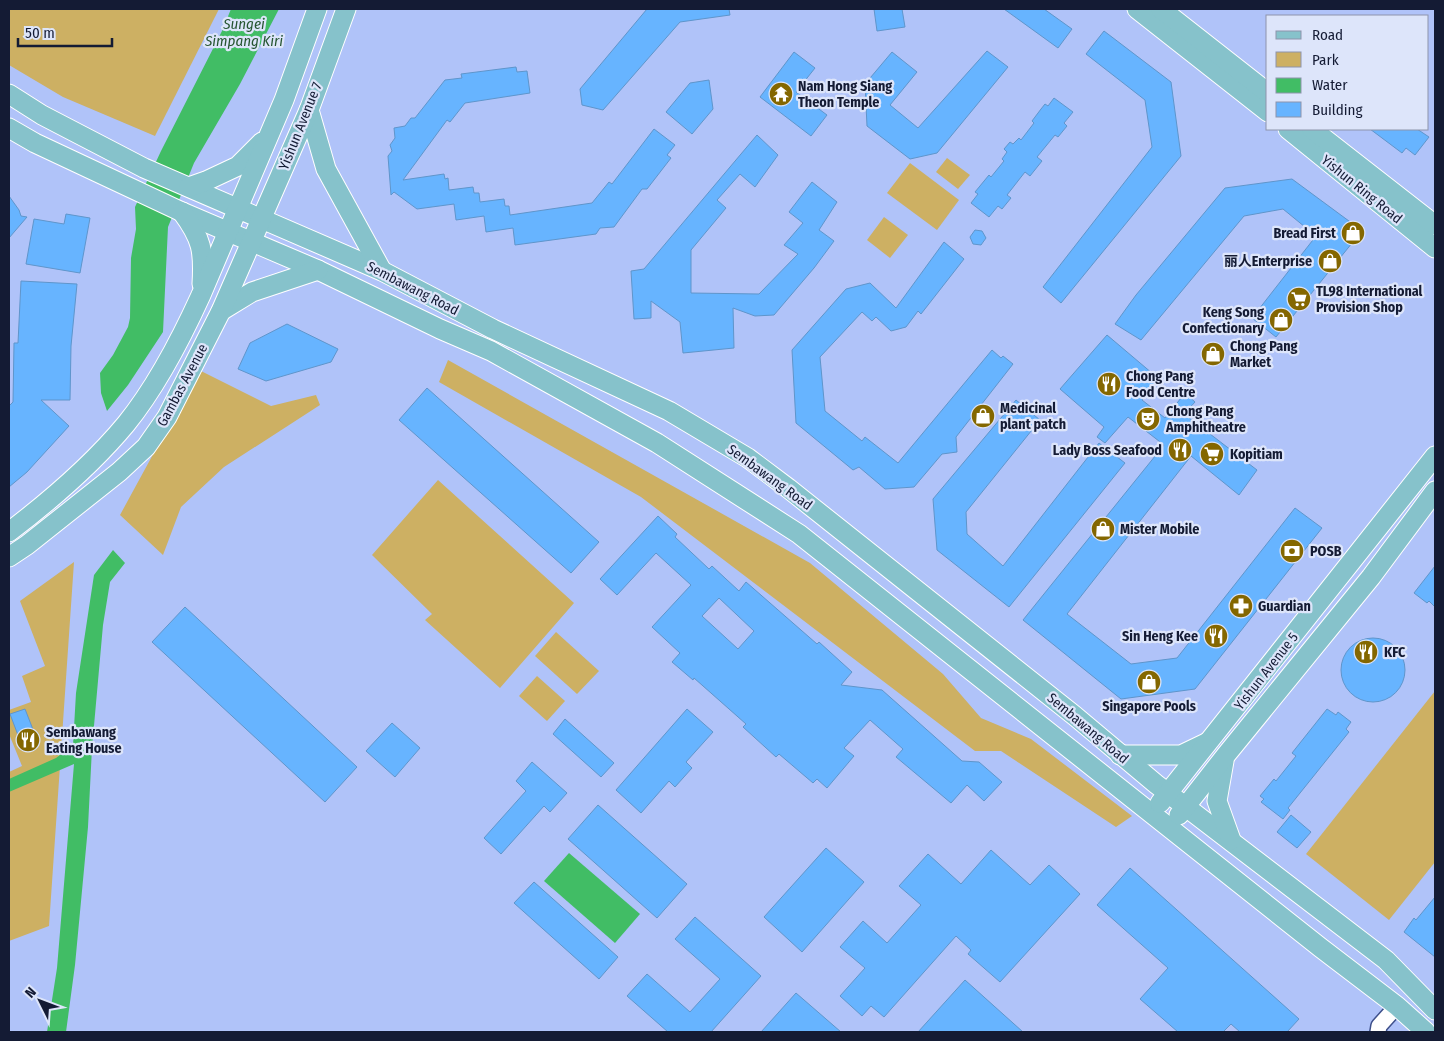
<svg xmlns="http://www.w3.org/2000/svg" width="1444" height="1041" font-family="'Fira Sans Condensed','Noto Sans SC',sans-serif">
	<style>
		.green { fill: #cdb063 }
		.water { fill: #41bd65 }
		.building { fill: #67b4ff; stroke: #5f95cb; fill-rule: evenodd }
		.lines { fill: none; stroke-linecap: round; stroke-linejoin: round }
		.minor-casing { stroke: #3f518c; stroke-width: 18 }
		.major-casing { stroke: #fff; stroke-width: 21 }
		.minor { stroke: #fff; stroke-width: 15 }
		.major { stroke: #86c2cb; stroke-width: 19 }
		.labels { text-anchor: middle; stroke-width: 4.5; stroke-linejoin: round; paint-order: stroke }
		.poi-label { font-size: 14px; font-weight: bold; fill: #141b34; stroke: #dde5fa; text-anchor: start }
		.street-label { font-size: 14px; fill: #141b34; stroke: #dde5fa }
		.water-label { font-size: 15px; font-style: italic; fill: #265531; stroke: #dde5fa }
	</style>
	<rect width="100%" height="100%" fill="#b0c3f9"/>
	<g class="green">
		<path d="M9 9H219L155 136 63 97 9 65Z"/>
		<path d="M947 158 970 175 958 189 936 172Z"/>
		<path d="M910 163 959 200 937 230 887 193Z"/>
		<path d="M884 217 908 235 890 258 867 240Z"/>
		<path d="M448 360 810 563 943 674 981 718 1031 739 1132 816 1116 827 1001 751H975L641 497 439 382Z"/>
		<path d="M199 370 271 406 316 395 320 405 224 467 181 507 163 555 120 515Z"/>
		<path d="M438 480 574 603 500 688 425 620 432 614 372 555Z"/>
		<path d="M74 562 49 926 9 941V772L22 766 9 734V710L31 702 22 676 45 666 20 601Z"/>
		<path d="M556 632 599 671 577 694 535 656Z"/>
		<path d="M537 676 565 701 547 721 519 696Z"/>
		<path d="M1435 691V862L1389 920 1306 854Z"/>
	</g>
	<g class="water">
		<path d="M231 9H279L240 84 194 163 168 227 163 332 128 385 107 411 101 393 100 373 113 355 128 327 130 318 131 258 136 229 135 207 161 151 222 31Z"/>
		<path d="M113 550 125 563 110 582 103 625 92 748 88 827 75 965 66 1032H47L57 968 74 764 9 792V779L56 758 73 745 76 693 94 575Z"/>
		<path d="M569 853 640 914 615 943 544 881Z"/>
	</g>
	<g class="building">
		<path d="M647 9H729L730 15 680 22 603 110 582 105 580 89Z"/>
		<path d="M874 9H902L905 27 877 31Z"/>
		<path d="M1004 9H1044L1072 29 1058 48Z"/>
		<path d="M1104 31 1171 82 1181 156 1061 303 1043 287 1152 147 1145 100 1086 54Z"/>
		<path d="M987 51 1008 67 937 153 910 159 867 126 865 84 892 52 917 72 890 105 918 128Z"/>
		<path d="M794 52 815 68 796 92 827 115 811 136 760 97Z"/>
		<path d="M516 67 517 72 527 71 530 93 465 103 450 122 447 120 403 180 444 174 445 179 448 178 449 190 473 187 474 193H479L480 202 504 199 505 206H509L510 215 592 203 609 182 612 184 654 129 675 145 667 155 671 158 647 189H642L614 227 600 228 596 234 515 245 513 228 486 232 484 216 456 220 454 204 417 209 394 192 391 195 388 156 392 151 390 145 395 138 394 128 405 126 411 118H415L445 80 462 78 461 74Z"/>
		<path d="M709 80 713 109 692 134 666 112 690 83Z"/>
		<path d="M1054 98 1073 112 1064 123 1067 126 1058 137 1055 135 1037 157 1042 161 1030 176 1025 172 1007 195 1011 198 1002 209 998 206 989 217 971 203 978 194 975 192 989 175 991 177 1004 161 1002 159 1007 152 1004 149 1010 142 1013 144 1019 138 1021 140 1034 123 1032 121 1041 109 1045 104 1048 106Z"/>
		<path d="M1370 129H1417L1429 137 1415 155 1406 148 1402 153Z"/>
		<path d="M757 135 778 155 755 187 740 174 717 200 726 208 691 250V293L759 294 798 254 784 245 803 223 789 212 812 182 837 202 819 230 834 241 814 268 774 315 755 316 733 308 734 348 683 353 680 322 651 301V318L634 319 631 271 644 269Z"/>
		<path d="M1292 179 1353 224 1361 232 1276 337 1252 318 1316 236 1283 209 1244 216 1141 340 1115 324 1136 295 1225 188Z"/>
		<path d="M9 196 19 210 21 216 27 217 9 238Z"/>
		<path d="M66 214 90 218 80 273 26 264 34 219 64 224Z"/>
		<path d="M975 230 982 231 986 238 981 245 973 244 970 237Z"/>
		<path d="M944 242 964 259 921 314 918 311 906 327 891 331 876 317 872 321 862 312 820 357 825 411 862 441 865 437 898 463 992 350 1001 358 1003 356 1013 364 956 437 957 452 942 454 914 487 885 489 859 467 853 470 796 423 792 350 846 289 870 283 896 308Z"/>
		<path d="M21 281 77 284 71 346 70 400H41L69 426 27 472 9 487V406L13 402 14 343H18Z"/>
		<path d="M287 324 338 349 331 362 266 381 238 369 250 343Z"/>
		<path d="M1107 335 1159 379 1142 400 1165 418 1185 393 1195 402 1184 414 1257 470 1239 495 1191 456 1067 614 1131 664 1177 658 1295 508 1322 528 1195 689 1121 699 1023 620 1164 445 1128 417 1105 443 1097 437 1104 427 1060 389Z"/>
		<path d="M427 388 599 542 571 573 399 420Z"/>
		<path d="M1016 400 1040 420 966 512 967 534 1003 566 1099 443 1125 463 1009 607 937 550 933 499Z"/>
		<path d="M658 516 677 534 675 537 709 569 712 566 739 591 746 582 817 644 819 642 852 672 841 685 882 690 962 761 979 762 1002 782 984 801 967 785 951 803 896 757 903 749 870 720 844 748 854 756 827 788 817 779 813 783 779 754 776 757 743 727 746 724 694 678 693 680 672 662 680 653 652 627 691 585 656 553 617 595 600 579ZM719 598 754 631 738 649 702 616Z"/>
		<path d="M1435 566V607L1429 601 1427 603 1414 593Z"/>
		<path d="M185 607 357 767 325 802 152 642Z"/>
		<circle cx="1373" cy="670" r="32"/>
		<path d="M25 709 39 745 24 751 10 714Z"/>
		<path d="M687 709 713 732 686 762 692 768 675 787 669 781 641 813 616 790Z"/>
		<path d="M1327 709 1336 715 1338 712 1351 722 1346 729 1349 732 1288 808 1290 810 1283 819 1261 802 1264 799 1260 796 1274 779 1276 781 1296 756 1292 753Z"/>
		<path d="M565 719 614 763 601 777 553 734Z"/>
		<path d="M392 723 420 748 395 777 366 751Z"/>
		<path d="M532 762 567 793 550 812 544 806 501 854 484 838 526 791 516 781Z"/>
		<path d="M598 805 687 884 657 918 568 839Z"/>
		<path d="M1291 815 1311 832 1297 848 1277 832Z"/>
		<path d="M826 848 864 882 802 952 764 917Z"/>
		<path d="M991 850 1030 885 1049 865 1080 894 1000 982 968 954 971 950 956 936 884 1017 871 1006 862 1016 840 996 865 968 840 947 863 921 887 943 921 905 899 886 928 854 961 884Z"/>
		<path d="M1130 868 1299 1019 1287 1032H1240L1231 1024 1223 1032H1178L1140 999 1168 968 1097 905Z"/>
		<path d="M534 882 618 957 599 979 514 903Z"/>
		<path d="M1435 897V957L1404 932 1414 918 1416 920Z"/>
		<path d="M695 917 761 976 711 1032H668L627 996 647 974 690 1012 720 979 675 939Z"/>
		<path d="M965 980 1023 1032H918Z"/>
		<path d="M796 993 841 1032H761Z"/>
	</g>
	<g class="lines">
		<g class="minor-casing">
			<path id="minor" d="M1378 1032 1379 1026 1397 1006"/>
		</g>
		<g class="major-casing">
			<g id="major">
				<path d="M1137 9 1268 112"/>
				<path d="M1161 9 1268 93"/>
				<path d="M9 94 42 115 144 168 382 271 493 329 669 411 748 458 788 488 1075 716 1156 784 1386 960 1435 1010"/>
				<path d="M309 110 326 169 382 271"/>
				<path d="M9 128 35 143 182 212 318 270 440 329 491 351 657 443 799 534 1321 948 1397 1006 1426 1032"/>
				<path d="M1288 129 1435 248"/>
				<path d="M1312 129 1435 225"/>
				<path d="M189 187 206 181 238 166 262 142"/>
				<path d="M182 212C202 239 204 251 202 284"/>
				<path d="M221 311 252 292 318 270"/>
				<path d="M9 532C51 500 92 465 126 424 156 387 181 339 201 295L284 100 317 9"/>
				<path d="M9 557 27 545 119 472 146 447 167 417 221 311 309 110 346 9"/>
				<path d="M1120 755H1181L1206 743"/>
				<path d="M1224 761 1217 801 1231 840"/>
				<path d="M1160 803 1435 456"/>
				<path d="M1179 815 1226 755 1371 577 1435 491"/>
			</g>
		</g>
		<use href="#minor" class="minor"/>
		<use href="#major" class="major"/>
	</g>
	<defs>
		<g id="temple-disc" transform="scale(1.25)"><circle r="9.5" fill="#846700" stroke="#dde5fa"/><path d="M0-6L5-2H3V0L6.5 2.5H4V6H1.5V3h-3V6H-4V2.5H-6.5L-3 0V-2H-5Z" fill="#fff"/></g>
		<g id="shop-disc" transform="scale(1.25)"><circle r="9.5" fill="#846700" stroke="#dde5fa"/><path d="M-5-2.5h2.3a2.7 3.5 0 0 1 5.4 0H5L5.5 6h-11ZM-1.5-2.5h3a1.5 2.3 0 0 0-3 0Z" fill="#fff"/></g>
		<g id="supermarket-disc" transform="scale(1.25)"><circle r="9.5" fill="#846700" stroke="#dde5fa"/><path d="M-6-5.5h2.5l.6 2H6L4.5 2H-2.5L-4.4-4H-6ZM-1.5 3.2a1.3 1.3 0 1 0 .1 0ZM3 3.2a1.3 1.3 0 1 0 .1 0Z" fill="#fff"/></g>
		<g id="restaurant-disc" transform="scale(1.25)"><circle r="9.5" fill="#846700" stroke="#dde5fa"/><path d="M-5-6h1v4h1v-4h1v4h1v-4h1v5L-1.5 .5V6h-2V.5L-5-1ZM5-6V6H3V1.5H1.5Q1.5-4 5-6Z" fill="#fff"/></g>
		<g id="theatre-disc" transform="scale(1.25)"><circle r="9.5" fill="#846700" stroke="#dde5fa"/><path d="M-5-5.5Q0-4 5-5.5V0Q5 5 0 6Q-5 5-5 0ZM-3.3-2.5H-1v1.5H-3.3ZM1-2.5H3.3v1.5H1ZM-2.8 1Q0 5.5 2.8 1Z" fill="#fff"/></g>
		<g id="bank-disc" transform="scale(1.25)"><circle r="9.5" fill="#846700" stroke="#dde5fa"/><path d="M-6-4H6V4H-6ZM0-2.3a2.3 2.3 0 1 0 0 4.6a2.3 2.3 0 1 0 0-4.6Z" fill="#fff"/></g>
		<g id="pharmacy-disc" transform="scale(1.25)"><circle r="9.5" fill="#846700" stroke="#dde5fa"/><path d="M-2-6h4v4h4v4h-4v4h-4v-4h-4v-4h4Z" fill="#fff"/></g>
	</defs>
	<g fill-rule="evenodd">
		<use href="#temple-disc" x="781" y="94"/>
		<use href="#shop-disc" x="1353" y="233"/>
		<use href="#shop-disc" x="1330" y="261"/>
		<use href="#supermarket-disc" x="1299" y="299"/>
		<use href="#shop-disc" x="1281" y="320"/>
		<use href="#shop-disc" x="1213" y="354"/>
		<use href="#restaurant-disc" x="1109" y="384"/>
		<use href="#shop-disc" x="983" y="416"/>
		<use href="#theatre-disc" x="1148" y="419"/>
		<use href="#restaurant-disc" x="1180" y="450"/>
		<use href="#supermarket-disc" x="1212" y="454"/>
		<use href="#shop-disc" x="1103" y="529"/>
		<use href="#bank-disc" x="1292" y="551"/>
		<use href="#pharmacy-disc" x="1241" y="606"/>
		<use href="#restaurant-disc" x="1216" y="636"/>
		<use href="#restaurant-disc" x="1366" y="652"/>
		<use href="#shop-disc" x="1149" y="682"/>
		<use href="#restaurant-disc" x="28" y="740"/>
	</g>
	<g class="labels">
		<g class="poi-label">
			<text x="798" y="91">Nam Hong Siang<tspan x="798" dy="16">Theon Temple</tspan></text>
			<text x="1336" y="238" text-anchor="end">Bread First</text>
			<text x="1312" y="266" text-anchor="end">丽人Enterprise</text>
			<text x="1316" y="296">TL98 International<tspan x="1316" dy="16">Provision Shop</tspan></text>
			<text x="1264" y="317" text-anchor="end">Keng Song<tspan x="1264" dy="16">Confectionary</tspan></text>
			<text x="1230" y="351">Chong Pang<tspan x="1230" dy="16">Market</tspan></text>
			<text x="1126" y="381">Chong Pang<tspan x="1126" dy="16">Food Centre</tspan></text>
			<text x="1000" y="413">Medicinal<tspan x="1000" dy="16">plant patch</tspan></text>
			<text x="1166" y="416">Chong Pang<tspan x="1166" dy="16">Amphitheatre</tspan></text>
			<text x="1162" y="455" text-anchor="end">Lady Boss Seafood</text>
			<text x="1230" y="459">Kopitiam</text>
			<text x="1120" y="534">Mister Mobile</text>
			<text x="1310" y="556">POSB</text>
			<text x="1258" y="611">Guardian</text>
			<text x="1198" y="641" text-anchor="end">Sin Heng Kee</text>
			<text x="1384" y="657">KFC</text>
			<text x="1149" y="711" text-anchor="middle">Singapore Pools</text>
			<text x="46" y="737">Sembawang<tspan x="46" dy="16">Eating House</tspan></text>
		</g>
		<g class="street-label">
			<text transform="translate(300 126) rotate(-68)" y="5">Yishun Avenue 7</text>
			<text transform="translate(1362 189) rotate(39)" y="5">Yishun Ring Road</text>
			<text transform="translate(413 288) rotate(27)" y="5">Sembawang Road</text>
			<text transform="translate(182 385) rotate(-62)" y="5">Gambas Avenue</text>
			<text transform="translate(770 477) rotate(36)" y="5">Sembawang Road</text>
			<text transform="translate(1266 671) rotate(-52)" y="5">Yishun Avenue 5</text>
			<text transform="translate(1088 728) rotate(40)" y="5">Sembawang Road</text>
		</g>
		<g class="water-label">
			<text x="244" y="29">Sungei<tspan x="244" dy="17">Simpang Kiri</tspan></text>
		</g>
	</g>
	<rect width="1444" height="1041" fill="none" stroke="#141b34" stroke-width="20"/>
	<rect x="1266" y="15" width="162" height="115" fill="#dde5fa" stroke="#8d94ab"/>
	<rect x="1276" y="31" width="25" height="8" fill="#86c2cb" stroke="#8d94ab"/>
	<text x="1312" y="40" font-size="15" fill="#141b34">Road</text>
	<rect x="1276" y="52" width="25" height="15" fill="#cdb063" stroke="#8d94ab"/>
	<text x="1312" y="65" font-size="15" fill="#141b34">Park</text>
	<rect x="1276" y="78" width="25" height="15" fill="#41bd65" stroke="#8d94ab"/>
	<text x="1312" y="90" font-size="15" fill="#141b34">Water</text>
	<rect x="1276" y="102" width="25" height="15" fill="#67b4ff" stroke="#8d94ab"/>
	<text x="1312" y="115" font-size="15" fill="#141b34">Building</text>
	<g transform="translate(40 1001) rotate(312)" stroke="#dde5fa" stroke-width="4" paint-order="stroke">
	<path d="M0-4L9 19L0 12L-9 19Z" fill="#141b34"/>
	<text y="-8" font-size="14" font-weight="bold" text-anchor="middle" fill="#141b34">N</text>
	</g>
	<path d="M18 38v8h94v-8" fill="none" stroke="#141b34" stroke-width="2.5"/>
	<text x="25" y="38" font-size="15" fill="#141b34" stroke="#dde5fa" stroke-width="4" paint-order="stroke">50 m</text>
</svg>
